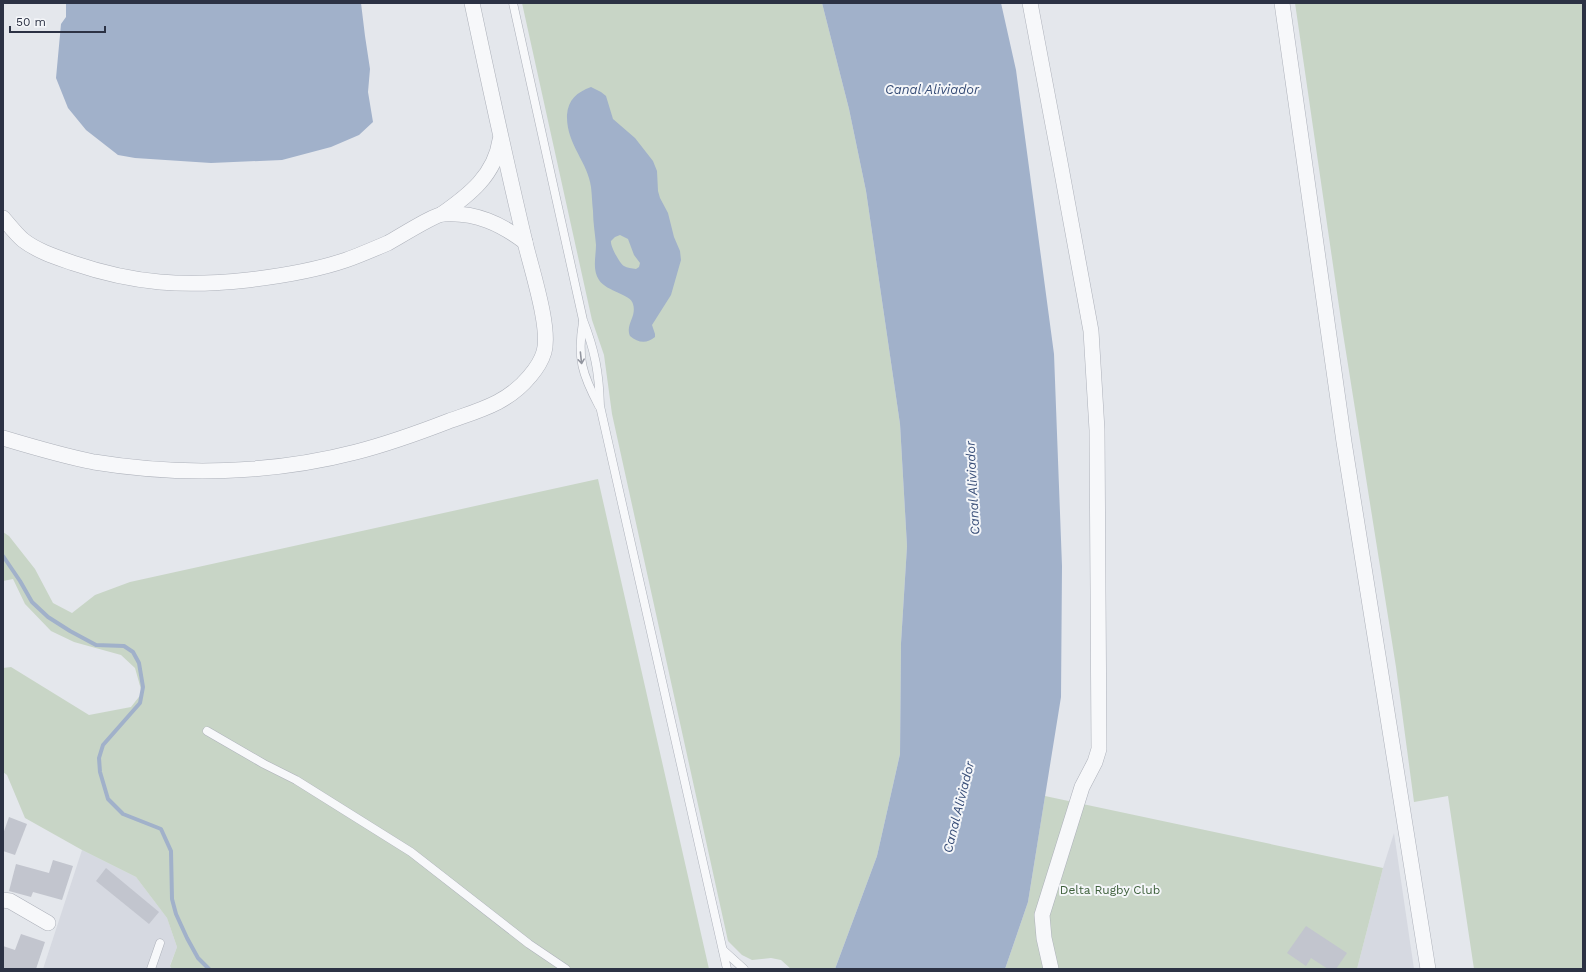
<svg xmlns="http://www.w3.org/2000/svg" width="1586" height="972" font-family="'Work Sans',sans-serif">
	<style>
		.built { fill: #d6d9e1 }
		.green { fill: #c8d5c6 }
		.water { fill: #a1b1ca; fill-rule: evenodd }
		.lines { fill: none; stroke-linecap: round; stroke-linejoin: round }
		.stream { stroke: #a1b1ca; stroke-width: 4 }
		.building { fill: #c2c5ce }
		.service-casing { stroke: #adb1ba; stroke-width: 9 }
		.minor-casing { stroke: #adb1ba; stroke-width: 16 }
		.service { stroke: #f7f8fa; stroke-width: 8 }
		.minor { stroke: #f7f8fa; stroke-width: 15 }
		.oneway { stroke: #92959f }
		.labels { text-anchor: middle; stroke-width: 4; stroke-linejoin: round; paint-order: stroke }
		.park-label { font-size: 12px; fill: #3d5f3a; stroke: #f4f6f9 }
		.water-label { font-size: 13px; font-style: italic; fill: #374d77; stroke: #f4f6f9 }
	</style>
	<rect width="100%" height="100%" fill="#e4e7ec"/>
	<g class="built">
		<path d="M1394 833 1414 969H1357L1383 868Z"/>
		<path d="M82 850 136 877 167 918 177 947 170 965 172 969H43Z"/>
	</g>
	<g class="green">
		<path d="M522 3H822L849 109 866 191 900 424 907 546 901 643 900 754 877 856 835 969H791L781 960 771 958 752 960 742 955 728 941 612 414 604 355 592 320Z"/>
		<path d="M1295 3H1583V969H1474L1448 796 1414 802 1396 667 1342 327Z"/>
		<path d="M598 479 709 969H172L170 966 177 947 167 918 136 877 82 850 25 818 7 775 3 772V668L11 667 89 715 131 707 142 693 135 668 121 655 74 642 51 631 25 604 13 579 3 581V532L9 536 35 569 53 603 72 613 95 595 130 582Z"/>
		<path d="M1045 796 1383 868 1357 969H1005L1028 902Z"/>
	</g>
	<g class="water">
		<path d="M66 3H361L365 36 370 69 368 92 373 122 359 135 331 147 282 160 211 163 135 158 118 155 86 130 68 108 56 78 61 24 66 17Z"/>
		<path d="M822 3H1001L1016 70 1054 354 1062 566 1061 697 1028 902 1005 969H835L877 856 900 754 901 643 907 546 900 424 866 191 849 109Z"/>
		<path d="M591 87 601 92 606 96 613 119 635 138 653 161 657 171 658 191 660 198 668 213 674 237 680 251 681 260 671 295 652 325 655 334V337C647 344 638 343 630 336 625 324 637 317 633 304 631 294 607 292 599 280 592 270 596 256 596 245 595 233 593 222 593 211 592 203 592 195 591 187 588 162 566 144 567 115 568 100 577 92 591 87ZM620 235 628 239 634 255 640 263 639 267 636 269C632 268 627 268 624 266 620 264 610 246 611 241L615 237Z"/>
	</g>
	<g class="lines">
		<path class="stream" d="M3 556 20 581 32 602 48 617 70 631 96 645 124 646 133 652 139 663 143 687 140 703 103 745 99 758 100 772 108 799 123 814 161 829 171 851 172 899 176 914 187 938 198 958 209 969"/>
	</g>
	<g class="building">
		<path d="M9 817 27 824 15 855 3 851V834Z"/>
		<path d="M53 860 73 866 62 900 33 892 31 897 9 891 16 864 49 873Z"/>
		<path d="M106 868 159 912 149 924 96 881Z"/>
		<path d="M1306 926 1347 953 1336 969H1328L1311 958 1306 966 1287 953Z"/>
		<path d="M21 934 45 942 36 969H3V946L15 950Z"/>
	</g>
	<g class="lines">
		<g class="service-casing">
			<g id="service">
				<path d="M513 3 583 320C595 351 599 372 600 406L727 969"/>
				<path d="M583 322C577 358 582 374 599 406"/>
				<path d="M207 731 264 764 296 780 411 852 529 944 566 969"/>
				<path d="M723 950 744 969"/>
				<path d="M151 969 160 943"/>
			</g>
		</g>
		<g class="minor-casing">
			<g id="minor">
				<path d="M1030 3 1060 162 1091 331 1097 430 1099 749 1095 762 1082 787 1042 915 1044 938 1051 969"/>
				<path d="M1282 3 1344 442 1428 969"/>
				<path d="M442 214C469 195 495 175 500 140"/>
				<path d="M3 218C9 225 16 234 23 240 37 251 56 257 73 263 135 284 184 287 248 280 282 276 314 271 346 260 360 255 374 249 388 243 399 237 435 214 444 214 476 212 501 224 525 242"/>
				<path d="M3 438C33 447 63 456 94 462 179 476 271 474 356 452 387 444 418 433 449 421 480 410 508 403 530 376 536 369 541 362 544 352 551 328 531 268 525 242 506 162 489 83 472 3"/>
				<path d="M3 900 10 901 48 923"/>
			</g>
		</g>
		<use href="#service" class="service"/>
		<use href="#minor" class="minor"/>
	</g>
	<defs><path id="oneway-shaft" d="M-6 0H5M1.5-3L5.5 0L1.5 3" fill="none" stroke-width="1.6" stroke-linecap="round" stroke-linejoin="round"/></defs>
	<use class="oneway" href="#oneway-shaft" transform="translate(581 358) rotate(84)"/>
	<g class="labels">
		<g class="park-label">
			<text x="1110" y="894">Delta Rugby Club</text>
		</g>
		<g class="water-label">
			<text x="932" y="94">Canal Aliviador</text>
			<text transform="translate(972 488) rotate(-93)" y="5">Canal Aliviador</text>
			<text transform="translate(958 807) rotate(-76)" y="5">Canal Aliviador</text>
		</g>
	</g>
	<rect width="1586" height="972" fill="none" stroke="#2c3244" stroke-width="8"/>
	<path d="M10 26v6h95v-6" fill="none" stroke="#2c3244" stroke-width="2"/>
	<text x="16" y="26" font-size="12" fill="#2c3244" stroke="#f4f6f9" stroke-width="3" paint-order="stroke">50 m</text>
</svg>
